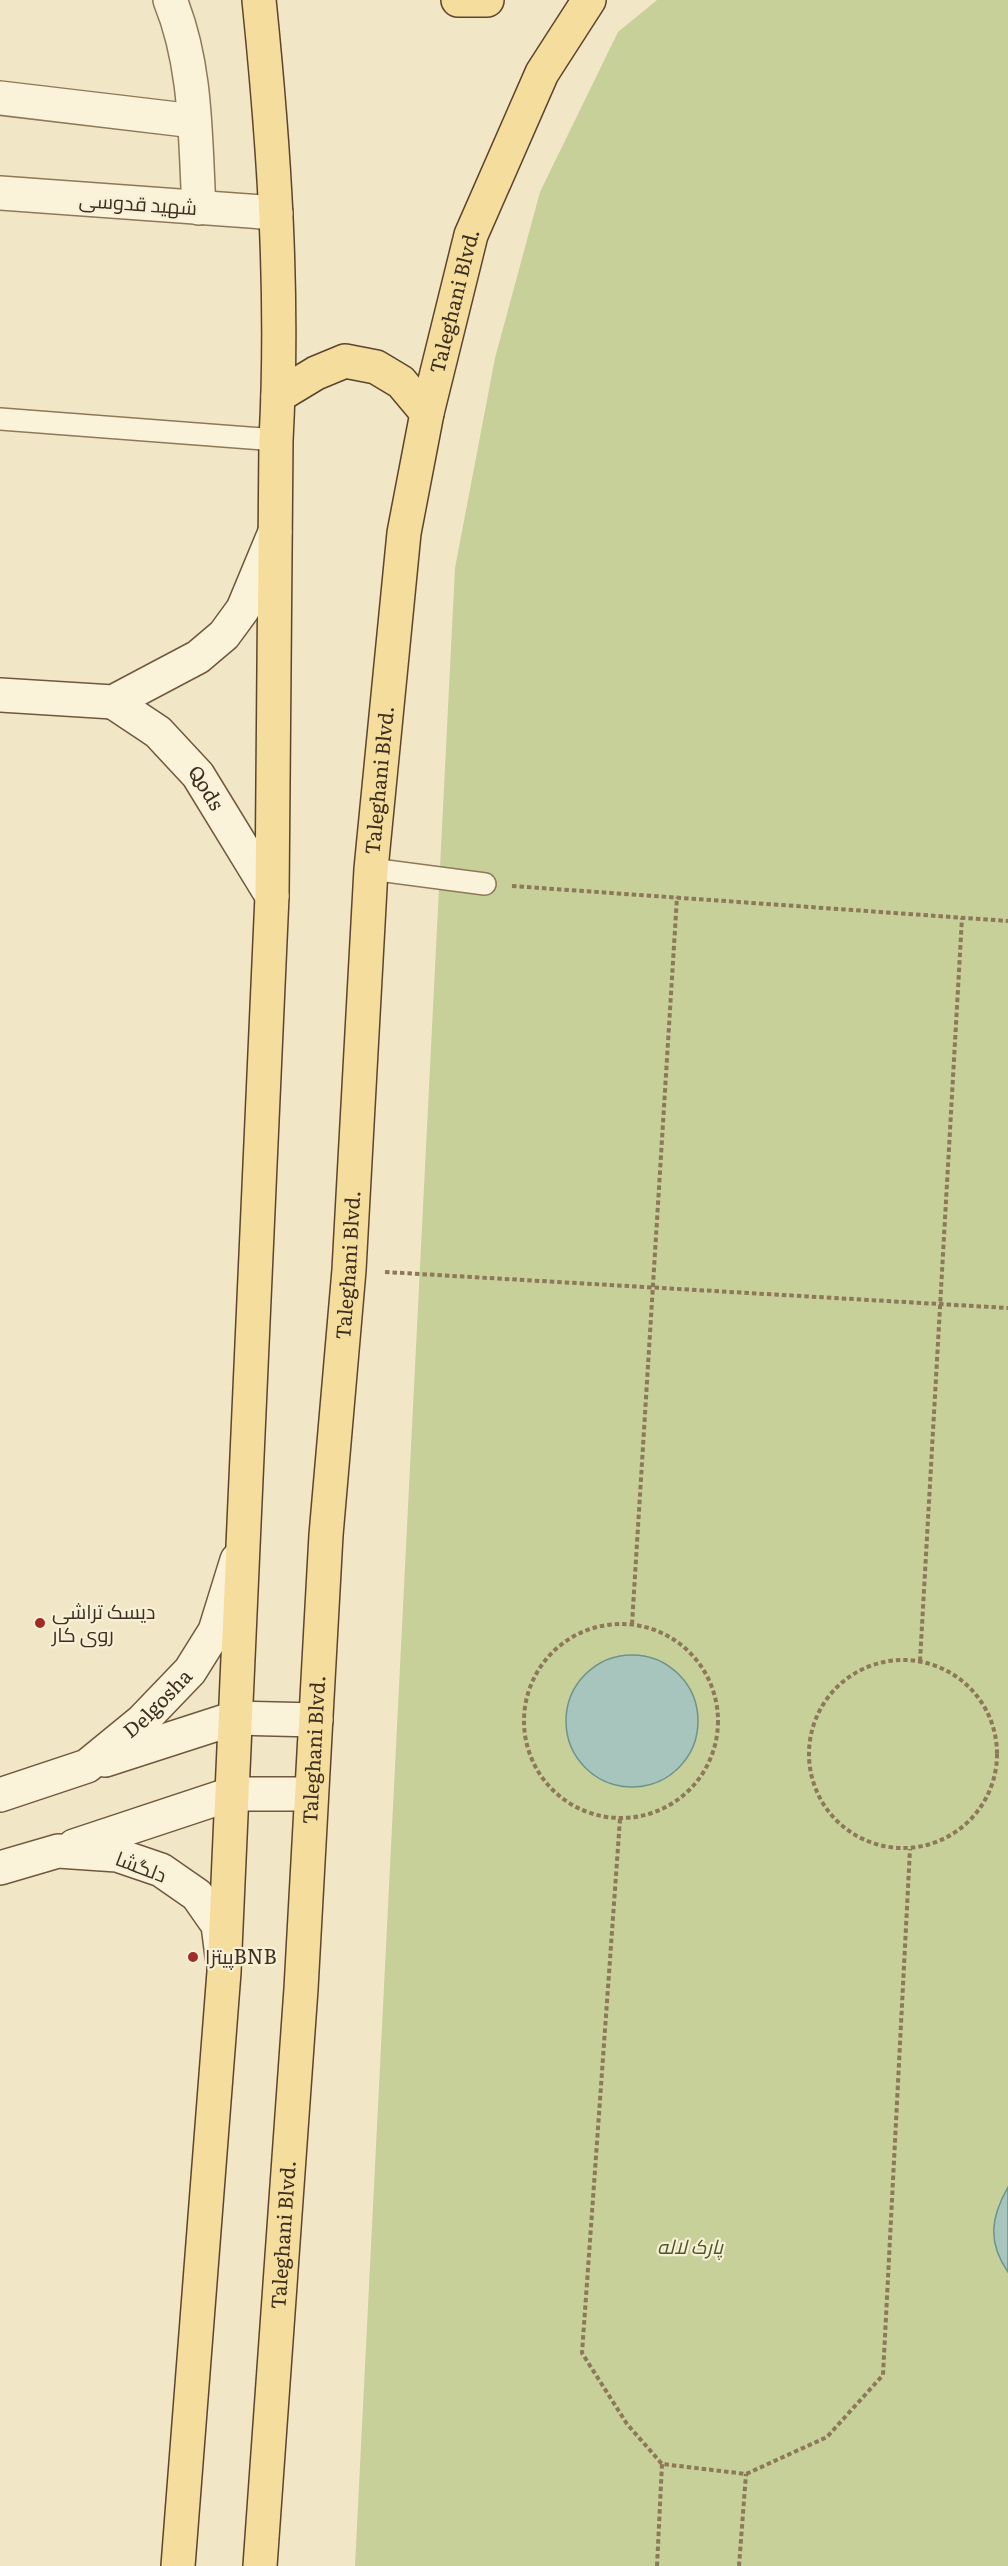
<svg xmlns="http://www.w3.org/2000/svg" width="1008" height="2566" font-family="Literata,Cairo,serif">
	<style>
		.green { fill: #c7d099 }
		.water { fill: #a7c4bd; stroke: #6d938b; stroke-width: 1.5 }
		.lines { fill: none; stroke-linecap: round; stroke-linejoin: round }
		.lane-casing { stroke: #8d785a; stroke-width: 24 }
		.street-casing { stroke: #8d785a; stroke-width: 36 }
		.secondary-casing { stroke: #6f583d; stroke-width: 36 }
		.primary-casing { stroke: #5b452e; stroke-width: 36 }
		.path { stroke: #8d785a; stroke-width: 4; stroke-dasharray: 4.5 3; stroke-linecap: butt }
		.lane { stroke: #fbf2da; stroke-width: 21 }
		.street { stroke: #fbf2da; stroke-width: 33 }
		.secondary { stroke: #fbf2da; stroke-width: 33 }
		.primary { stroke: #f5dd9d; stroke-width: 33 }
		.poi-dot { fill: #9f2c27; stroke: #f7efd6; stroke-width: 2 }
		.labels { text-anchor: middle; stroke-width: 4.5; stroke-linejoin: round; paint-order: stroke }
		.street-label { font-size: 20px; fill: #3d2f1f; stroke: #f7efd6 }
		.poi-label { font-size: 20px; fill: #3d2f1f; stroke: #f7efd6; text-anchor: start }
		.park-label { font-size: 20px; font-style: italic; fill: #4a5a24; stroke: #f7efd6 }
	</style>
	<rect width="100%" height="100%" fill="#f1e6c6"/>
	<path class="green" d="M657 0H1008V2566H355L455 568 495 358 540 192 618 32Z"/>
	<g class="water">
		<circle cx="632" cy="1721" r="66"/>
		<path d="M1008 2187V2272C987 2242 991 2217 1008 2187Z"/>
	</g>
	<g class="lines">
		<g class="lane-casing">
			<g id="lane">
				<path d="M0 419 276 440"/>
				<path d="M371 869 485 884"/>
			</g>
		</g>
		<g class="street-casing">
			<g id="street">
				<path d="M170 0C197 66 195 138 199 208"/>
				<path d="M0 98 194 121"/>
				<path d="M0 193 276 213"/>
			</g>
		</g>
		<g class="secondary-casing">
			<g id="secondary">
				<path d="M0 695 113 702 198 657 224 635 243 609 275 532"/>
				<path id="s1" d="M113 702 158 732 198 775 272 896"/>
				<path d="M105 1760 235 1718 316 1720"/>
				<path id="s2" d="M0 1795 87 1766 142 1721 190 1671 215 1631 237 1560"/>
				<path d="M74 1846 231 1794H311"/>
				<path d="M0 1868 58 1851 117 1855 161 1870 197 1895 218 1925 222 1956"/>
			</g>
		</g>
		<g class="primary-casing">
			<g id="primary">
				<path d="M458 0H487"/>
				<path d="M278 396 316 373 345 361 376 367 401 382 427 413"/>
				<path d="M178 2566 224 1972 272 896 276 440C284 294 274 146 259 0"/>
				<path id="s3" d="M260 2566 301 1989 326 1535 349 1270 371 869 404 533 427 413 471 235 542 73 589 0"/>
			</g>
		</g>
		<g class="path">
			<path d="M512 886 1008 921"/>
			<path d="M385 1272 1008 1308"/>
			<circle cx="621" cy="1721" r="97"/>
			<path d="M632 1624 677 897"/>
			<circle cx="903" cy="1754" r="94"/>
			<path d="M920 1661 962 918"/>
			<path d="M620 1819 582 2353 627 2424 662 2464 746 2474 827 2437 883 2375 910 1849"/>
			<path d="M657 2566 662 2464"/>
			<path d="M739 2566 746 2474"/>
		</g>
		<use href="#lane" class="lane"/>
		<use href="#street" class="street"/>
		<use href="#secondary" class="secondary"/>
		<use href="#primary" class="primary"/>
	</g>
	<g class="poi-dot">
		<circle cx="40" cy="1623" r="6"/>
		<circle cx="193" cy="1957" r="6"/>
	</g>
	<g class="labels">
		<g class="street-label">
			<text transform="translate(138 204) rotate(4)" y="7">شهید قدوسی</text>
			<text dy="7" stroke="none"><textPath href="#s3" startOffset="2276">Taleghani Blvd.</textPath></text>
			<text dy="7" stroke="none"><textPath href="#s3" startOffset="1790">Taleghani Blvd.</textPath></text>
			<text dy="7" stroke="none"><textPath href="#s1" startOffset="128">Qods</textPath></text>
			<text dy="7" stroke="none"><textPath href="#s3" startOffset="1304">Taleghani Blvd.</textPath></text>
			<text dy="7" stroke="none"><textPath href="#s2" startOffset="186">Delgosha</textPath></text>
			<text dy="7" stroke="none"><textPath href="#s3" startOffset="818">Taleghani Blvd.</textPath></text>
			<text transform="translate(141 1867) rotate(21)" y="7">دلگشا</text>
			<text dy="7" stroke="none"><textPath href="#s3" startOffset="332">Taleghani Blvd.</textPath></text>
		</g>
		<g class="poi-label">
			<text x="52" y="1619">دیسک تراشی<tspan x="52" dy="23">روی کار</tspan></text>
			<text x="205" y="1964">پیتزاBNB</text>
		</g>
		<g class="park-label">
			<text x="690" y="2254">پارک لاله</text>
		</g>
	</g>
</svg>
